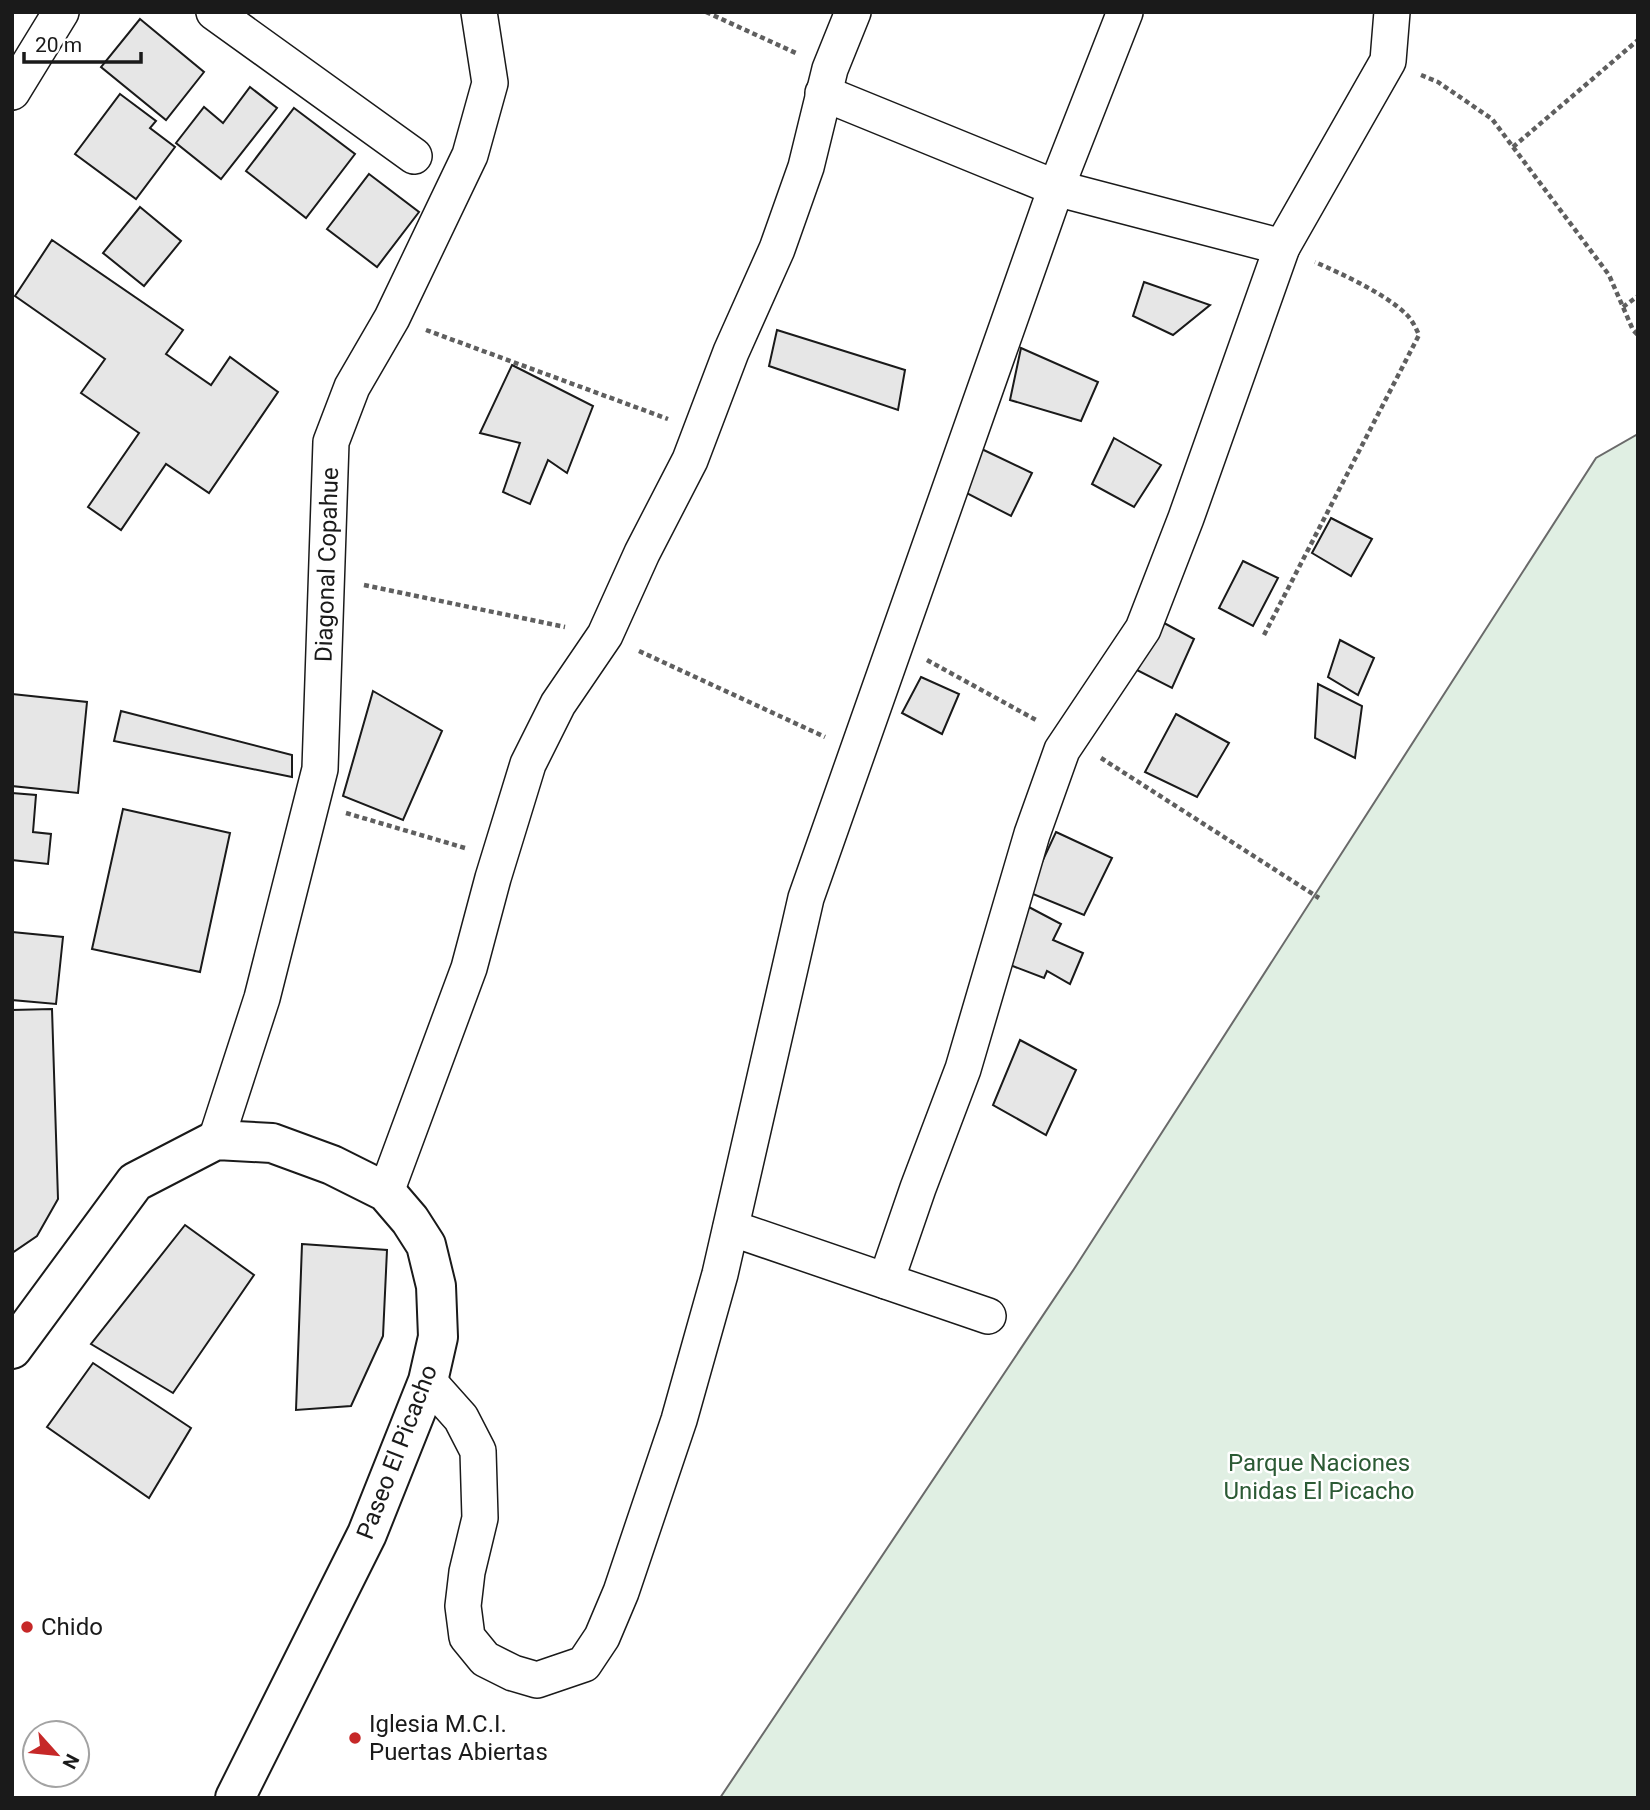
<svg xmlns="http://www.w3.org/2000/svg" width="1650" height="1810" font-family="Roboto,sans-serif">
	<style>
		.green { fill: #e0efe3; stroke: #6a6a6a; stroke-width: 2 }
		.building { fill: #e6e6e6; stroke: #1a1a1a; stroke-width: 2 }
		.lines { fill: none; stroke-linecap: round; stroke-linejoin: round }
		.minor-casing { stroke: #1a1a1a; stroke-width: 38 }
		.tertiary-casing { stroke: #1a1a1a; stroke-width: 42 }
		.path { stroke: #5f5f5f; stroke-width: 4.5; stroke-dasharray: 5 3.5; stroke-linecap: butt }
		.minor { stroke: #fff; stroke-width: 35 }
		.tertiary { stroke: #fff; stroke-width: 38 }
		.poi-dot { fill: #c62828; stroke: #fff; stroke-width: 2.5 }
		.labels { text-anchor: middle; stroke-width: 5; stroke-linejoin: round; paint-order: stroke }
		.street-label { font-size: 24px; fill: #1a1a1a; stroke: #fff }
		.park-label { font-size: 24px; fill: #2b5a34; stroke: #fff }
		.poi-label { font-size: 24px; fill: #1a1a1a; stroke: #fff; text-anchor: start }
	</style>
	<rect width="100%" height="100%" fill="#fff"/>
	<path class="green" d="M1638 434V1798H720L1074 1269 1596 458Z"/>
	<g class="building">
		<path d="M140 19 204 72 166 120 101 67Z"/>
		<path d="M250 87 277 108 221 179 176 143 204 107 223 123Z"/>
		<path d="M120 94 156 121 150 128 175 147 136 199 75 154Z"/>
		<path d="M294 108 355 154 306 218 246 171Z"/>
		<path d="M369 174 419 212 377 267 327 229Z"/>
		<path d="M140 207 181 241 144 286 103 253Z"/>
		<path d="M52 240 183 330 166 354 211 385 230 357 278 392 209 493 166 464 121 530 88 507 139 433 81 393 105 359 15 296Z"/>
		<path d="M1144 282 1210 305 1173 335 1133 316Z"/>
		<path d="M777 330 905 370 898 410 769 366Z"/>
		<path d="M1021 348 1098 382 1081 421 1010 400Z"/>
		<path d="M512 365 593 406 567 473 548 460 530 504 503 492 520 443 480 433Z"/>
		<path d="M1114 438 1161 465 1134 507 1092 484Z"/>
		<path d="M967 442 1032 473 1011 516 953 486Z"/>
		<path d="M1331 518 1372 539 1351 576 1312 553Z"/>
		<path d="M1243 561 1278 578 1253 626 1219 608Z"/>
		<path d="M1151 616 1194 639 1172 688 1129 666Z"/>
		<path d="M1340 640 1374 658 1358 695 1328 677Z"/>
		<path d="M921 677 959 694 942 734 902 713Z"/>
		<path d="M1318 684 1362 706 1355 758 1315 738Z"/>
		<path d="M373 691 442 731 403 820 343 796Z"/>
		<path d="M12 694 87 702 78 793 12 786Z"/>
		<path d="M121 711 292 755V777L114 741Z"/>
		<path d="M1176 714 1229 743 1197 797 1145 772Z"/>
		<path d="M12 793 36 795 33 832 51 834 48 864 12 860Z"/>
		<path d="M123 809 230 833 200 972 92 949Z"/>
		<path d="M1056 832 1112 858 1084 915 1028 892Z"/>
		<path d="M1025 905 1061 924 1053 940 1083 953 1070 984 1047 971 1044 978 1010 965Z"/>
		<path d="M12 932 63 937 56 1004 12 1000Z"/>
		<path d="M52 1009 58 1199 37 1236 12 1253V1010Z"/>
		<path d="M1020 1040 1076 1070 1046 1135 993 1105Z"/>
		<path d="M185 1225 254 1275 173 1393 91 1344Z"/>
		<path d="M302 1244 387 1250 383 1336 351 1406 296 1410Z"/>
		<path d="M93 1363 191 1428 149 1498 47 1427Z"/>
	</g>
	<g class="lines">
		<g class="minor-casing">
			<g id="minor">
				<path d="M214 12 414 156"/>
				<path d="M12 92 61 12"/>
				<path d="M823 93 1056 188 1282 247"/>
				<path id="s1" d="M216 1140 262 998 320 769 331 442 352 387 392 318 470 155 490 83 479 12"/>
				<path d="M386 1192 469 968 493 878 528 764 558 704 605 635 642 553 690 460 731 352 777 249 806 167 830 69 853 12"/>
				<path d="M731 1228 988 1316"/>
				<path d="M886 1281 918 1188 963 1069 1032 834 1062 750 1143 629 1186 518 1282 247 1388 61 1392 12"/>
				<path d="M428 1381 461 1418 478 1451 480 1518 467 1572 463 1606 467 1637 485 1659 513 1673 537 1680 584 1664 602 1637 621 1592 679 1420 720 1274 806 898 1056 188 1125 12"/>
			</g>
		</g>
		<g class="tertiary-casing">
			<path id="tertiary" d="M12 1349 135 1182 216 1140 272 1143 332 1165 386 1192 410 1220 426 1245 436 1286 438 1337 428 1381 367 1534 235 1798"/>
		</g>
		<g class="path">
			<path d="M706 12 798 54"/>
			<path d="M1421 75 1438 82 1492 119 1609 275 1633 330 1638 335"/>
			<path d="M1513 147 1638 40"/>
			<path d="M1623 307 1638 296"/>
			<path d="M426 330 668 419"/>
			<path d="M364 585 565 627"/>
			<path d="M1264 635 1419 335C1416 328 1412 320 1407 315 1386 294 1342 274 1315 262"/>
			<path d="M639 651 825 737"/>
			<path d="M927 660 1036 720"/>
			<path d="M1101 758 1319 898"/>
			<path d="M346 813 465 848"/>
		</g>
		<use href="#minor" class="minor"/>
		<use href="#tertiary" class="tertiary"/>
	</g>
	<g class="poi-dot">
		<circle cx="27" cy="1627" r="7"/>
		<circle cx="355" cy="1738" r="7"/>
	</g>
	<g class="labels">
		<g class="street-label">
			<text dy="8" stroke="none"><textPath href="#s1" startOffset="590">Diagonal Copahue</textPath></text>
			<text transform="translate(397 1452) rotate(-69)" y="8">Paseo El Picacho</text>
		</g>
		<g class="park-label">
			<text x="1319" y="1471">Parque Naciones<tspan x="1319" dy="28">Unidas El Picacho</tspan></text>
		</g>
		<g class="poi-label">
			<text x="41" y="1635">Chido</text>
			<text x="369" y="1732">Iglesia M.C.I.<tspan x="369" dy="28">Puertas Abiertas</tspan></text>
		</g>
	</g>
	<rect width="1650" height="1810" fill="none" stroke="#1a1a1a" stroke-width="28"/>
	<g transform="translate(56 1754) rotate(117)"><circle r="33" fill="#ffffff" stroke="#a3a3a3" stroke-width="2"/>
	<path d="M0-5L12 26L0 18L-12 26Z" fill="#c62828"/>
	<text y="-10" font-size="19" font-weight="bold" text-anchor="middle" fill="#1a1a1a">N</text>
	</g>
	<path d="M24 52v10h117v-10" fill="none" stroke="#1a1a1a" stroke-width="3.5"/>
	<text x="35" y="52" font-size="21" fill="#1a1a1a" stroke="#ffffff" stroke-width="5" paint-order="stroke">20 m</text>
</svg>
